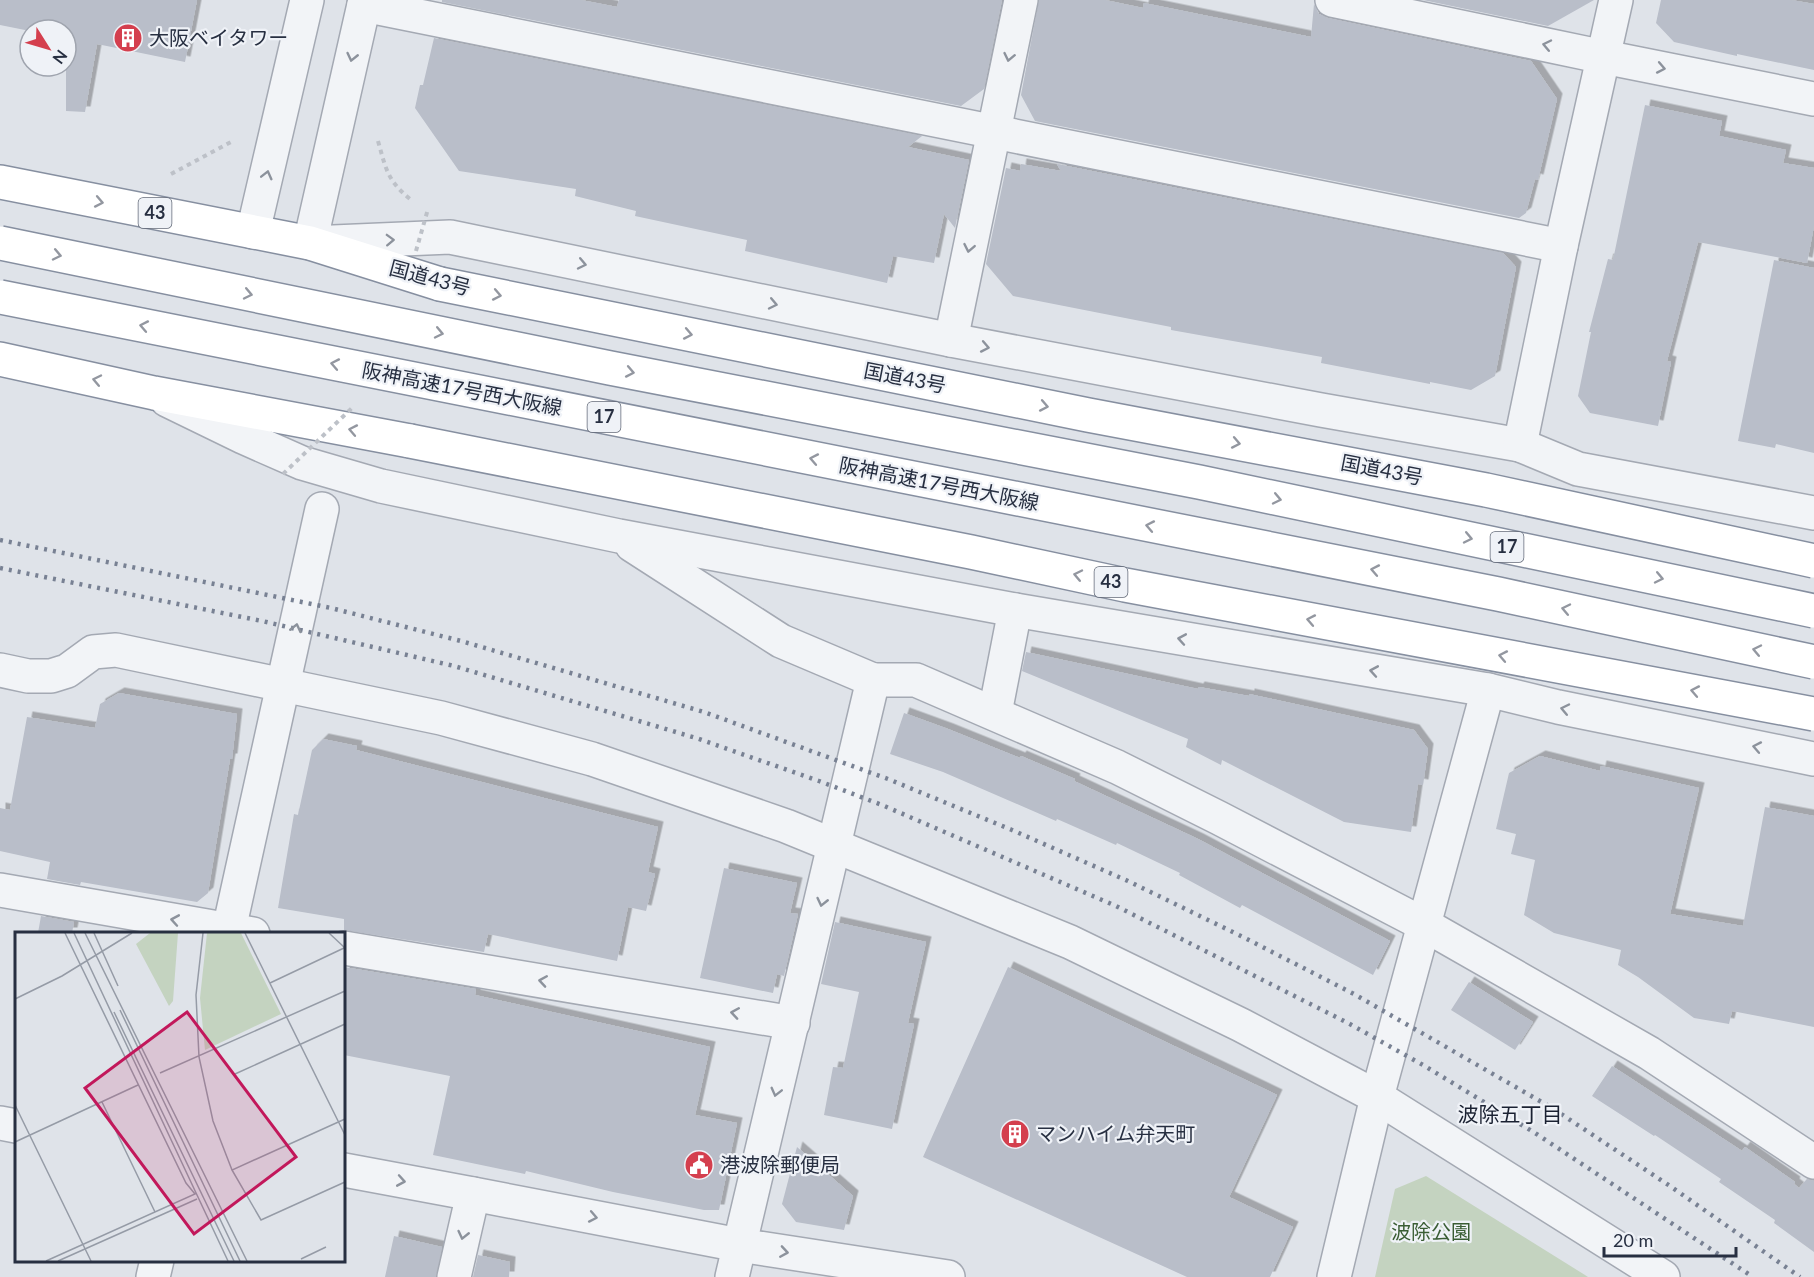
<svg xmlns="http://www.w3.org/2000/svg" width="1814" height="1277" font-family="Lato,'Noto Sans JP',sans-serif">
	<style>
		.green { fill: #c4d3c0 }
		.building { fill: #b9bec9; filter: url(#shadow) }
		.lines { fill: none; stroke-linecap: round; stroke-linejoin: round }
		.minor-casing { stroke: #a4a9b3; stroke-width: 36 }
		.tertiary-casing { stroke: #a4a9b3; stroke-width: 36 }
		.trunk-casing { stroke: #868fa0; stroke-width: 36 }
		.path { stroke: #bdc1c8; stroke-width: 4; stroke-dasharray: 4.5 4.5; stroke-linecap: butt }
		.minor { stroke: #f2f4f7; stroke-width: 33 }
		.tertiary { stroke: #f2f4f7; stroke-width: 33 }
		.trunk { stroke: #fff; stroke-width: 33 }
		.rail { stroke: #788193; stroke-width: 4.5; stroke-dasharray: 3 6; stroke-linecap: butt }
		.trunk-bridge-casing { stroke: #868fa0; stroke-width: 36; stroke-linecap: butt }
		.motorway-bridge-casing { stroke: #868fa0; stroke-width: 36; stroke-linecap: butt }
		.path-bridge { stroke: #bdc1c8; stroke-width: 4; stroke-dasharray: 4.5 4.5; stroke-linecap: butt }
		.trunk-bridge { stroke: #fff; stroke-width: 33 }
		.motorway-bridge { stroke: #fff; stroke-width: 33 }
		.oneway { stroke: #8c929c }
		.oneway2 { stroke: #9397a0 }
		.labels { text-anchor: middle; stroke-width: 4.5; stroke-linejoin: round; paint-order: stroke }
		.shield { fill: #eff2f7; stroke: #636a78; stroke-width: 1.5 }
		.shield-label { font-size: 18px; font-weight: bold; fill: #272f41 }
		.poi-label { font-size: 20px; fill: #272f41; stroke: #eff2f7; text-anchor: start }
		.street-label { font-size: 20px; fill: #272f41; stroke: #eff2f7 }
		.park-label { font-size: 20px; fill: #3a5d34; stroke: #eff2f7 }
		.neighbourhood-label { font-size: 21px; fill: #1a2132; stroke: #eff2f7 }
		.inset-road { fill: none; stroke: #959ba6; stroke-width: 1.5 }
		.view { fill: #c2185b; fill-opacity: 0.15; stroke: #c2185b; stroke-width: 3 }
		.inset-edge { fill: none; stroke: #272f41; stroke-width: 3 }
	</style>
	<defs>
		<filter id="shadow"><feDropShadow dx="5.5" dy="-5.5" stdDeviation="0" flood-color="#0004"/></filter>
	</defs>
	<rect width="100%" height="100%" fill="#dfe3e9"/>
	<path class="green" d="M1426 1176 1585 1275 1588 1277H1375L1395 1189Z"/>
	<g class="building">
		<path d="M0 0H197L185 62 97 44 85 112 66 111V30L30 31 0 25Z"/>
		<path d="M442 0H581L617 7 619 0H1002L984 89 961 106 442 2Z"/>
		<path d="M1039 0H1105L1143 8 1144 3 1311 37 1314 4 1319 14 1328 18 1531 61 1557 99 1538 180 1535 179 1526 213 1519 218 1035 121 1021 95Z"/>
		<path d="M1423 0H1594L1548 26Z"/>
		<path d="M1661 0H1791L1814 4V70L1737 54V56L1674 42 1656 23Z"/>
		<path d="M434 38 922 136 908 147 969 160 955 228 944 214 934 263 893 256 887 283 745 251 747 240 635 216 636 211 575 196 576 189 459 171 415 108 420 85H423Z"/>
		<path d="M1645 105 1722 121 1719 136 1786 150 1783 163 1814 168V226L1807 263 1698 242 1667 361 1671 362 1658 426 1590 413 1578 396 1591 332H1589L1608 259 1613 260Z"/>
		<path d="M1021 164 1061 171 1057 164 1503 253 1516 267 1495 376 1471 390 1430 382V384L1321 363 1322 357 1171 330V327L1013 296 986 264 1006 168 1020 171Z"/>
		<path d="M1774 260 1814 268V453L1776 444 1775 448 1738 441Z"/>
		<path d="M1026 652 1198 689 1199 687 1249 696V694L1414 730 1428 749 1423 785 1418 784 1411 832 1344 822 1222 760 1221 765 1186 747 1188 739 1022 671Z"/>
		<path d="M119 693 237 714 232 759H230L208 893 197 902 81 882 80 885 47 879 50 862 0 851V808L10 810 27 717 95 728 100 704Z"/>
		<path d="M904 713 948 729 1020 758 1021 756 1075 779 1074 781 1198 839 1390 941 1373 975 1242 905 1240 908 1179 875 1180 873 1117 843 1116 845 1057 819 1056 821 943 772 890 754Z"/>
		<path d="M323 739 357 746 356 750 658 827 648 872 655 874 646 911 628 907 617 961 488 934 484 952 344 930V919L278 908 294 814 298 815 312 750Z"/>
		<path d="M1540 756 1600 771 1601 766 1699 788 1670 914 1743 926 1765 807 1814 816V1027L1732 1011 1729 1024 1694 1018 1638 977 1618 965 1621 950 1554 933 1524 915 1535 860 1511 854 1516 834 1496 829 1509 773Z"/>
		<path d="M724 868 797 883 790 913 798 914 784 976 777 974 773 993 700 978Z"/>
		<path d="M41 916 74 922 72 933H38Z"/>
		<path d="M835 922 926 942 908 1023 914 1024 892 1129 824 1115 833 1067 843 1068 859 992 821 984Z"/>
		<path d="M344 967 476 989 475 995 710 1047 695 1115 737 1123 719 1210H704L613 1192 526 1171 525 1174 433 1155 450 1076 344 1055Z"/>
		<path d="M1008 967 1277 1095 1229 1197 1293 1227 1270 1277H1187L923 1157Z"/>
		<path d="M1469 982 1533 1022 1515 1050 1451 1010Z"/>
		<path d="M1612 1066 1742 1151 1745 1147 1795 1182 1794 1184 1799 1188 1807 1179 1814 1181V1252L1774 1223 1775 1220 1719 1182 1721 1179 1655 1135 1654 1136 1592 1096Z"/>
		<path d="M797 1147 853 1196 844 1230 796 1222 782 1204Z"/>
		<path d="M394 1236 442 1247 436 1277H385Z"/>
		<path d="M478 1255 510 1262 509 1277H473Z"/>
	</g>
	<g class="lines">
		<g class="minor-casing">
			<g id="minor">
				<path d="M364 5 1561 246"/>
				<path d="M1604 57 1814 99"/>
				<path d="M951 340 1021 0"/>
				<path d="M167 400 243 437 302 463 381 486 619 536 1015 610 1488 690 1558 707 1814 759"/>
				<path d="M632 545 781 641 873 680"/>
				<path d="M283 685 322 509"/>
				<path d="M995 713 1015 610"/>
				<path d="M0 890 253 934"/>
				<path d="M344 948 793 1023"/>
				<path d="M0 1123 16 1126"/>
				<path d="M344 1170 473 1194 739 1245 948 1277"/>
				<path d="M454 1277 473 1194"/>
				<path d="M732 1277 873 680H916L1117 767 1219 818 1423 924 1649 1053 1814 1162"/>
			</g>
		</g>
		<g class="tertiary-casing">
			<g id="tertiary">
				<path d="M365 0 310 243 450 237 951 340 1321 410 1520 445 1578 469 1814 513"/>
				<path d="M1332 0 1604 57"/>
				<path d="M253 232 307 0"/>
				<path d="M1520 445 1561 246 1616 0"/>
				<path d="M0 670 28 676H51L67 671 93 652 116 650 283 685 228 934"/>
				<path d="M283 685 441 718 592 759 786 826 1070 942 1241 1025 1377 1097 1663 1277"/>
				<path d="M153 1277 157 1260"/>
				<path d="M1334 1277 1377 1097 1488 690"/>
			</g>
		</g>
		<g class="trunk-casing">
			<g id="trunk">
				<path d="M0 182 310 243 440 284"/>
				<path d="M0 359 154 393 410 441"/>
			</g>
		</g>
		<g class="path">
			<path d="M378 141C386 169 387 180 410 199"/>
			<path d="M171 174 231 142 232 140"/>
		</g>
		<use href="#minor" class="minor"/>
		<use href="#tertiary" class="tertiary"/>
		<use href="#trunk" class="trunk"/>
		<g class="rail">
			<path d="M0 540 331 608 461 641 704 712 888 779 1012 830 1128 881 1243 937 1354 994 1552 1108 1670 1186 1800 1277"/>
			<path d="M0 568 262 621 454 666 696 738 819 781 882 805 1116 906 1348 1023 1423 1065 1535 1133 1753 1277"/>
		</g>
		<g class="trunk-bridge-casing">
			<g id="trunk-bridge">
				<path d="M440 284 1088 415 1486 490 1814 561"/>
				<path d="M410 441 971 552 1125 585 1814 714"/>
			</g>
		</g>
		<g class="motorway-bridge-casing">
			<g id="motorway-bridge">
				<path d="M0 243 610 368 1199 482 1814 611"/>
				<path d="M0 297 1498 594 1814 662"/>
			</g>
		</g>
		<g class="path-bridge">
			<path d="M416 251 428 209"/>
			<path d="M283 474 352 408"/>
		</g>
		<use href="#trunk-bridge" class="trunk-bridge"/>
		<use href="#motorway-bridge" class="motorway-bridge"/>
	</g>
	<defs><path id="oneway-chevron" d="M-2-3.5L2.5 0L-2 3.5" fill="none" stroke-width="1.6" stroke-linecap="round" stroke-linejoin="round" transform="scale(1.5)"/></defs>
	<g class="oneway">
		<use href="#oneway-chevron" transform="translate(1547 45) rotate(-168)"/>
		<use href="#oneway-chevron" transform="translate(352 57) rotate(103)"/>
		<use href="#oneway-chevron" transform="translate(1009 57) rotate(102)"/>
		<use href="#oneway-chevron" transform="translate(1661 68) rotate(11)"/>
		<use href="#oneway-chevron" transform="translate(267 175) rotate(-76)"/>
		<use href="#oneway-chevron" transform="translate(390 240) rotate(-2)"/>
		<use href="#oneway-chevron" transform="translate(969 248) rotate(101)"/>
		<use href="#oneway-chevron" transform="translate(582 264) rotate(12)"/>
		<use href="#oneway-chevron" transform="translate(773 304) rotate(12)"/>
		<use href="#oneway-chevron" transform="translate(985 347) rotate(11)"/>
		<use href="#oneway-chevron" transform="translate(296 628) rotate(-77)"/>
		<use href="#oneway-chevron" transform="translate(1182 639) rotate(-170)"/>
		<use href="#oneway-chevron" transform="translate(1374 671) rotate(-170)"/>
		<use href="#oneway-chevron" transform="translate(1565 709) rotate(-168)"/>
		<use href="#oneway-chevron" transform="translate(1757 747) rotate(-169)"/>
		<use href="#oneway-chevron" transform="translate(822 902) rotate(103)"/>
		<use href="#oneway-chevron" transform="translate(175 920) rotate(-170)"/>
		<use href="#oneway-chevron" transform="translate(543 981) rotate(-171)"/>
		<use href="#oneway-chevron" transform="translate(735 1013) rotate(-171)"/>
		<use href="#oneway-chevron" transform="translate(776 1092) rotate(104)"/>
		<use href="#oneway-chevron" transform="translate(401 1181) rotate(10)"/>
		<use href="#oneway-chevron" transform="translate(593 1217) rotate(11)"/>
		<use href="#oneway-chevron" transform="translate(463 1235) rotate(103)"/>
		<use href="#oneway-chevron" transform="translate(784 1252) rotate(9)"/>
	</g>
	<g class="oneway2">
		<use href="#oneway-chevron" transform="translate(99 202) rotate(11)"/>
		<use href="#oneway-chevron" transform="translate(57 255) rotate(12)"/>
		<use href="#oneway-chevron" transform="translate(248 294) rotate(12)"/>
		<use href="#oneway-chevron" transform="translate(497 295) rotate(11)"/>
		<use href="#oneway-chevron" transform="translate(144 326) rotate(-169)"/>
		<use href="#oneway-chevron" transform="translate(439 333) rotate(12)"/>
		<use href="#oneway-chevron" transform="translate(688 334) rotate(11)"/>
		<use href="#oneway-chevron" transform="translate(335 364) rotate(-169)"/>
		<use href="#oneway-chevron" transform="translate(630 372) rotate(11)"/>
		<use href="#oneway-chevron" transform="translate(97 380) rotate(-168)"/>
		<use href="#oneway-chevron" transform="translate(1044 406) rotate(11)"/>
		<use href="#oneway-chevron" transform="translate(353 430) rotate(-169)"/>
		<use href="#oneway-chevron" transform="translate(1236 443) rotate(11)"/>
		<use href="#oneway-chevron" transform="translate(814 459) rotate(-169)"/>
		<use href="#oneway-chevron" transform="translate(1277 499) rotate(12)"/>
		<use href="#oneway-chevron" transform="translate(1150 526) rotate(-169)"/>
		<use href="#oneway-chevron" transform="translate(1468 538) rotate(12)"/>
		<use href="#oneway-chevron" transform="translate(1375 570) rotate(-169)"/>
		<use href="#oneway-chevron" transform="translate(1078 575) rotate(-168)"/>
		<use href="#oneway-chevron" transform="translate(1659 578) rotate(12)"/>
		<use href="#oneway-chevron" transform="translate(1566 609) rotate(-168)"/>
		<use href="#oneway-chevron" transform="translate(1311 620) rotate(-169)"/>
		<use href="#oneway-chevron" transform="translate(1757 650) rotate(-168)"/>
		<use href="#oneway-chevron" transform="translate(1503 656) rotate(-169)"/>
		<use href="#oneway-chevron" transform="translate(1695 691) rotate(-169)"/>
	</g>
	<defs>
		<g id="building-disc" transform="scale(1.5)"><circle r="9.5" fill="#d43f4e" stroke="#eff2f7"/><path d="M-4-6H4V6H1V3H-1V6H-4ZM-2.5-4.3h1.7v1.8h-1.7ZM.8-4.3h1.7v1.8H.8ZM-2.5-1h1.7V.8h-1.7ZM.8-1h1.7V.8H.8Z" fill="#fff"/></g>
		<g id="civic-disc" transform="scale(1.5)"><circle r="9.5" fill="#d43f4e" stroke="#eff2f7"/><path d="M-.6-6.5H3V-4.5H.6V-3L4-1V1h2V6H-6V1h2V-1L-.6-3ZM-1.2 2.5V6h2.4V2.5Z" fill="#fff"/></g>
	</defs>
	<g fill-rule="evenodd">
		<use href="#building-disc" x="128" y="38"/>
		<use href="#building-disc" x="1015" y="1134"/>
		<use href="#civic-disc" x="699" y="1165"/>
	</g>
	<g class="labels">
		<g class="shield">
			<rect x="138.5" y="198" width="33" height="30" rx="4.5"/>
			<rect x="587.5" y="402" width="33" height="30" rx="4.5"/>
			<rect x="1490.5" y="532" width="33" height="30" rx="4.5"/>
			<rect x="1094.5" y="567" width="33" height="30" rx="4.5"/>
		</g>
		<g class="shield-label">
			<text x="155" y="219">43</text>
			<text x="604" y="423">17</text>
			<text x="1507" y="553">17</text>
			<text x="1111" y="588">43</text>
		</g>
		<g class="poi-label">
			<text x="149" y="45">大阪ベイタワー</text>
			<text x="1036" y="1141">マンハイム弁天町</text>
			<text x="720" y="1172">港波除郵便局</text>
		</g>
		<g class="street-label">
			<text transform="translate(430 278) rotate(15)" y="7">国道43号</text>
			<text transform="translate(905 378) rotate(11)" y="7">国道43号</text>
			<text transform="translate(462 389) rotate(11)" y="7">阪神高速17号西大阪線</text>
			<text transform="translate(1382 470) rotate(11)" y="7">国道43号</text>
			<text transform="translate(939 484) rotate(11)" y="7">阪神高速17号西大阪線</text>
		</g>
		<g class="park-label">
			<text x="1431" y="1239">波除公園</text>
		</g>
		<g class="neighbourhood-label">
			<text x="1510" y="1122">波除五丁目</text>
		</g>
	</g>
	<g transform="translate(15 932)">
		<rect width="330" height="330" fill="#dfe3e9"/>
		<path d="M135 1H163L158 69 154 74 121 12ZM192 1H226L266 82 190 118 185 66Z" fill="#c4d3c0"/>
		<path class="inset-road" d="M59 1 213 329M70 1 232 329M79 1 103 54M188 1 181 63 184 125 198 189 217 238M230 1 330 203M314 1 330 16M255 51 329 16M0 67 47 44 117 1M105 78 225 329M99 80 219 329M145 141 330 59M220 142 330 92M87 170 140 280M0 173 76 329M330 187 217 238 246 288 330 250M0 210 123 153M286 327 311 315M31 329 180 262 171 251 50 1M43 329 182 267"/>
		<path class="view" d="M172 80 281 225 179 302 70 156Z"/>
		<rect width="330" height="330" class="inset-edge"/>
	</g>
	<g transform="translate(48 48) rotate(127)"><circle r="28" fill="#eff2f7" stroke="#9fa4ae" stroke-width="1.5"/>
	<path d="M0-4.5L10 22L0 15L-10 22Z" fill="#d43f4e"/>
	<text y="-9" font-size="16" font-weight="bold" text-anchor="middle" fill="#272f41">N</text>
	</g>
	<path d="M1604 1247v9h132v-9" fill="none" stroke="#272f41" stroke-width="3"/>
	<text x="1613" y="1247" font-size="18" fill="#272f41" stroke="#eff2f7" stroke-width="4.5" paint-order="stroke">20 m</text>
</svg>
